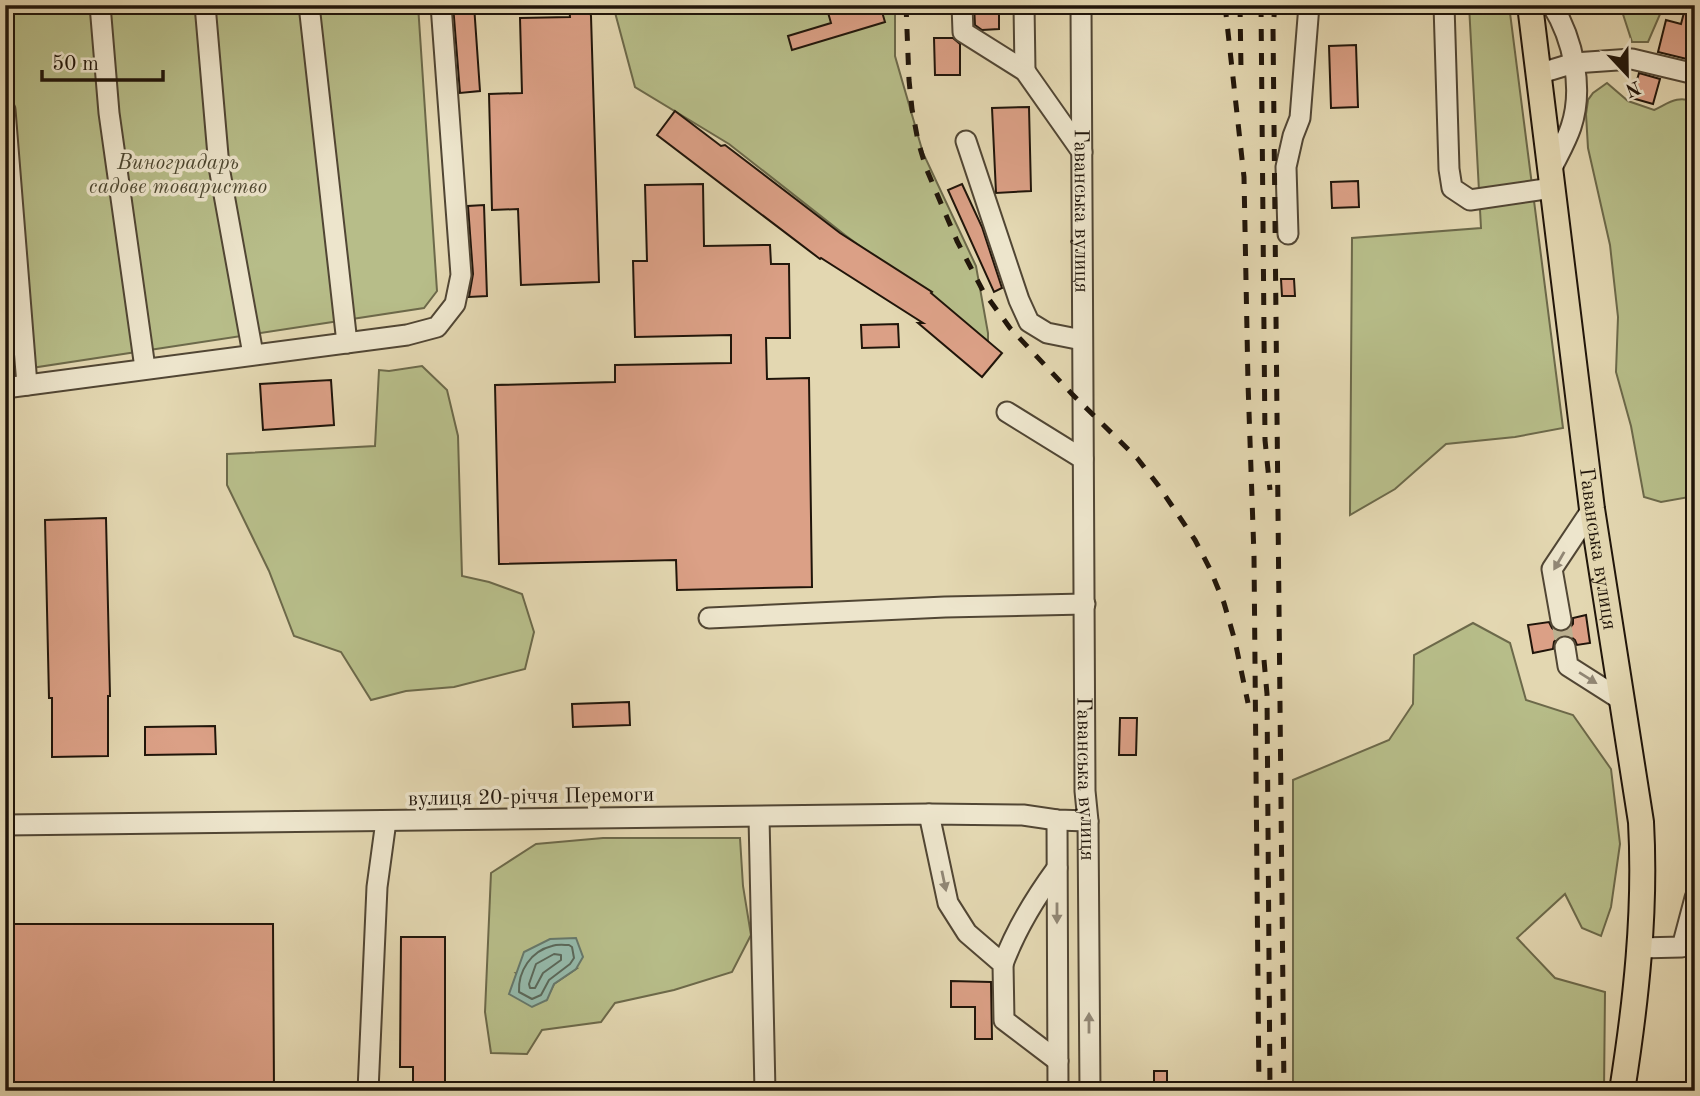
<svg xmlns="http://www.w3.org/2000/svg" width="1700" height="1096" font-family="'Old Standard TT',serif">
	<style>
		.green { fill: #b7bd89; stroke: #6c694a; stroke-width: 2; fill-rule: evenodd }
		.water { fill: #95baab; stroke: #66786b; stroke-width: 2 }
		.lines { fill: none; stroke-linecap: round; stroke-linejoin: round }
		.shore { stroke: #5a685a; stroke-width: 2 }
		.building { fill: #dba086; stroke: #20150a; stroke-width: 2 }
		.minor-tunnel { stroke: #bcb090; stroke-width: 19; stroke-dasharray: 19 10; stroke-linecap: butt }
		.minor-casing { stroke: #514634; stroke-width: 23 }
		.major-casing { stroke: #20150a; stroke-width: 28 }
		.minor { stroke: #ede5cc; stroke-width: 19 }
		.major { stroke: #e3d7b1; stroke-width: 24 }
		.rail { stroke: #20150a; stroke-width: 5; stroke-dasharray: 12 12; stroke-linecap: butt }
		.oneway { fill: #918775 }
		.labels { text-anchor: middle; stroke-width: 7; stroke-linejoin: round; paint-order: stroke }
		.park-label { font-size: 21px; font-style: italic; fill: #4d4730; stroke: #ede5cc }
		.street-label { font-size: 21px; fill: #20150a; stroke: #ede5cc }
	</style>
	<rect width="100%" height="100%" fill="#e3d7b1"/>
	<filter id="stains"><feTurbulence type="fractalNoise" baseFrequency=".00286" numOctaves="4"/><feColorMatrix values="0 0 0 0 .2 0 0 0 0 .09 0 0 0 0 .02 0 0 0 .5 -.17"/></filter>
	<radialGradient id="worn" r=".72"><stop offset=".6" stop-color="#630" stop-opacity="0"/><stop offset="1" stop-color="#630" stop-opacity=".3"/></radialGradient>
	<g class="green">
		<path d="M5 5H418L437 291 424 308 5 372Z"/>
		<path d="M613 5H895V56L923 153 976 266 988 333V341L845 235 729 144 635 87Z"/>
		<path d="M1469 5H1509L1563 428 1515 437 1446 444 1395 489 1350 515 1352 238 1481 228Z"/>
		<path d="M1620 5H1664L1648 42H1632Z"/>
		<path d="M1607 83 1628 101 1654 110C1669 103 1677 95 1695 102V496L1661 502 1644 497 1631 426 1616 372 1618 317 1610 245 1588 148 1586 114 1588 100 1593 93Z"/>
		<path d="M422 366 447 390 458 436 462 576 489 582 522 594 534 632 525 669 454 687 406 691 371 700 341 652 294 636 269 571 227 485V454L375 446 379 370 389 371Z"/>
		<path d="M1473 623 1510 643 1526 700 1573 715 1611 769 1620 844 1611 907 1601 936 1582 928 1565 894 1517 938 1555 978 1605 992 1604 1091H1293V780L1389 740 1413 704 1414 655Z"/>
		<path d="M603 838H740L743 886 751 935 732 972 674 990 615 1003 601 1022 542 1030 527 1054 491 1053 485 1012 491 873 536 844ZM576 969 554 984 546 1000 516 973Z"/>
	</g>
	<path class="water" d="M576 938 583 957 576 969 554 984 547 1000 532 1007 509 994 524 952 550 939Z"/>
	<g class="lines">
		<g class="shore">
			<path d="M569 945 572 947 574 958 570 964 549 980 541 995 532 999 519 992C518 971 531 951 552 946 557 944 564 945 569 945Z"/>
			<path d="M554 954 561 955V960L543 973 535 988H530L529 984 536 964Z"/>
		</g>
	</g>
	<g class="building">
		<path d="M453 5H474L480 91 460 93Z"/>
		<path d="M569 5H589L591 16 599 282 521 285 518 209 492 210 489 94 522 93 520 18 570 17Z"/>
		<path d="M841 5H880L885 22 792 50 788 36 831 23 827 9Z"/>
		<path d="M974 5H999V29L982 30 975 25Z"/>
		<path d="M1686 5H1695V61L1658 52 1666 20 1681 24Z"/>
		<path d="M934 38H953L960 44V75H935Z"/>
		<path d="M1356 45 1358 107 1331 108 1329 46Z"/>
		<path d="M1639 73 1660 79 1653 104 1632 98Z"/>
		<path d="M1029 107 1031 191 996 193 992 108Z"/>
		<path d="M675 111 721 146 725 145 840 233 932 292 931 293 1002 353 982 377 918 323H923L821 258 820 259 657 135Z"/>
		<path d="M1358 181 1359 207 1332 208 1331 182Z"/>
		<path d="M703 184 704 246 770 245 771 264H789L790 338H766L767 379 809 378 812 587 677 590 676 560 499 564 495 385 615 382V365L731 363V335L635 337 633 261H647L645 185Z"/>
		<path d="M962 184 982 227 1002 288 994 292 948 190Z"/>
		<path d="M484 205 487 296 469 297 473 274 468 206Z"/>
		<path d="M1281 279H1294L1295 296H1282Z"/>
		<path d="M898 324 899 347 862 348 861 325Z"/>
		<path d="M331 380 334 425 263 430 260 384Z"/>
		<path d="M106 518 110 696H108V756L52 757V698H49L45 520Z"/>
		<path d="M1586 615 1590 643 1577 645 1575 640 1570 636 1562 635 1557 638 1554 642 1553 649 1533 653 1528 625 1549 622 1552 628 1557 632H1562L1569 629 1573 624V618Z"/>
		<path d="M629 702 630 725 573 727 572 704Z"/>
		<path d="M1120 718H1137L1136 755H1119Z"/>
		<path d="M215 726 216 754 145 755V727Z"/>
		<path d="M9 924H273L274 1091H9Z"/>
		<path d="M401 937H445V1091H413V1067H400Z"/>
		<path d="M951 981 991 982 992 1039H975V1007H951Z"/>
		<rect x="1154" y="1071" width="13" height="20"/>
	</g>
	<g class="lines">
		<path class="minor-tunnel" d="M1561 620 1565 647"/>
		<g class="minor-casing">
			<g id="minor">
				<path d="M100 5 109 113 145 368"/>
				<path d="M205 5 219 167 253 354"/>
				<path d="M309 5 347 343"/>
				<path d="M962 5 963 32 1025 71 1082 152"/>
				<path d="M1024 5 1025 71"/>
				<path id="s1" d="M1081 5 1085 791 1088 821 1090 1091"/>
				<path d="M1444 5 1449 169 1452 188 1470 200 1552 188"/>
				<path d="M1538 74 1574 63 1632 59 1695 74"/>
				<path d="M5 110 27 385"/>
				<path d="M966 141 1019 300 1029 322 1047 333 1082 340"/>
				<path d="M1550 172C1557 157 1566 142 1571 127 1584 88 1573 39 1552 5"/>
				<path d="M1288 234 1286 167 1293 136 1300 118 1309 5"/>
				<path d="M5 388 407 335 437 327 455 304 461 275 441 5"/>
				<path d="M1007 412 1083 459"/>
				<path d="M709 618 945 607 1085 604"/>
				<path d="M1561 620 1552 569 1592 509"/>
				<path d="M1565 647 1568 666 1623 701"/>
				<path d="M929 814 948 903 967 933 1003 964 1004 1020 1058 1061"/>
				<path d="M759 817 765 1091"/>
				<path d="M1057 820 1058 1091"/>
				<path d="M5 825 929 814 1023 815 1057 820 1088 821"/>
				<path d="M1639 948 1682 947 1695 898"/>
				<path d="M1003 964C1016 929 1035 898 1057 868"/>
				<path d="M368 1091 377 887 386 821"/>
			</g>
		</g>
		<g class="major-casing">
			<g id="major">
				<path id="s2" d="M1530 5 1592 509 1641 822C1646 912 1636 1002 1622 1091"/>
			</g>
		</g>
		<use href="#minor" class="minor"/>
		<use href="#major" class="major"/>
		<g class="rail">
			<path d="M906 5 909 80 912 109 918 141 926 168 957 241 983 291 1010 328 1072 394 1137 458 1158 485 1195 540 1210 569 1224 603 1235 641 1248 703"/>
			<path d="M1225 5 1244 177 1248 383 1254 556 1259 1091"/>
			<path d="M1240 5 1241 69"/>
			<path d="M1261 5 1265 440 1270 490"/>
			<path d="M1275 5 1273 28 1284 1091"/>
			<path d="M1264 660 1267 694 1270 1091"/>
		</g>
	</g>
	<defs><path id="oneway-solid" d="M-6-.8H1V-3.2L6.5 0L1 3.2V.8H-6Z" transform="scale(1.75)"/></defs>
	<g class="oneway">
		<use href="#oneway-solid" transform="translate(1559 561) rotate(120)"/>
		<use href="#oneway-solid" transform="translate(1588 678) rotate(32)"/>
		<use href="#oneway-solid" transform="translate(944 881) rotate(78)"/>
		<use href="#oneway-solid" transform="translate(1057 913) rotate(90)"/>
		<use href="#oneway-solid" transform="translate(1089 1023) rotate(-90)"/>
	</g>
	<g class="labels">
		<g class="park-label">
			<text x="178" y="169">Виноградарь<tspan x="178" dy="24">садове товариство</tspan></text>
		</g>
		<g class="street-label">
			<text dy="7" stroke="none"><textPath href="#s1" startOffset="206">Гаванська вулиця</textPath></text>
			<text dy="7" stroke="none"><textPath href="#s2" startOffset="548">Гаванська вулиця</textPath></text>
			<text dy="7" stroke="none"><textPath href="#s1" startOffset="774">Гаванська вулиця</textPath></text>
			<text transform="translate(531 796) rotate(-1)" y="7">вулиця 20-річчя Перемоги</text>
		</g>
	</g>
	<rect width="1700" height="1096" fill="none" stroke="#e3d7b1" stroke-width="28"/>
	<rect x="7" y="7" width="1686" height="1082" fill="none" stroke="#20150a" stroke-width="3.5"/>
	<rect x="14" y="14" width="1672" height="1068" fill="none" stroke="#20150a" stroke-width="2"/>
	<g transform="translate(1627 74) rotate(158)" stroke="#ede5cc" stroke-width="5" paint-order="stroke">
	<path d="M0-5L12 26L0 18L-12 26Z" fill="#20150a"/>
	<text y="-10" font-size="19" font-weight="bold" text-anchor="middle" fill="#20150a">N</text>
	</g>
	<path d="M42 70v10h121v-10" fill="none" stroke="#20150a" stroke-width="3.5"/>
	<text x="52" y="70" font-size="21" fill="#20150a" stroke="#ede5cc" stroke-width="5" paint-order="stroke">50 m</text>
	<rect width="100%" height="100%" filter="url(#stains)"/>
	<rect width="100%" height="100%" fill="url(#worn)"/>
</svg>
